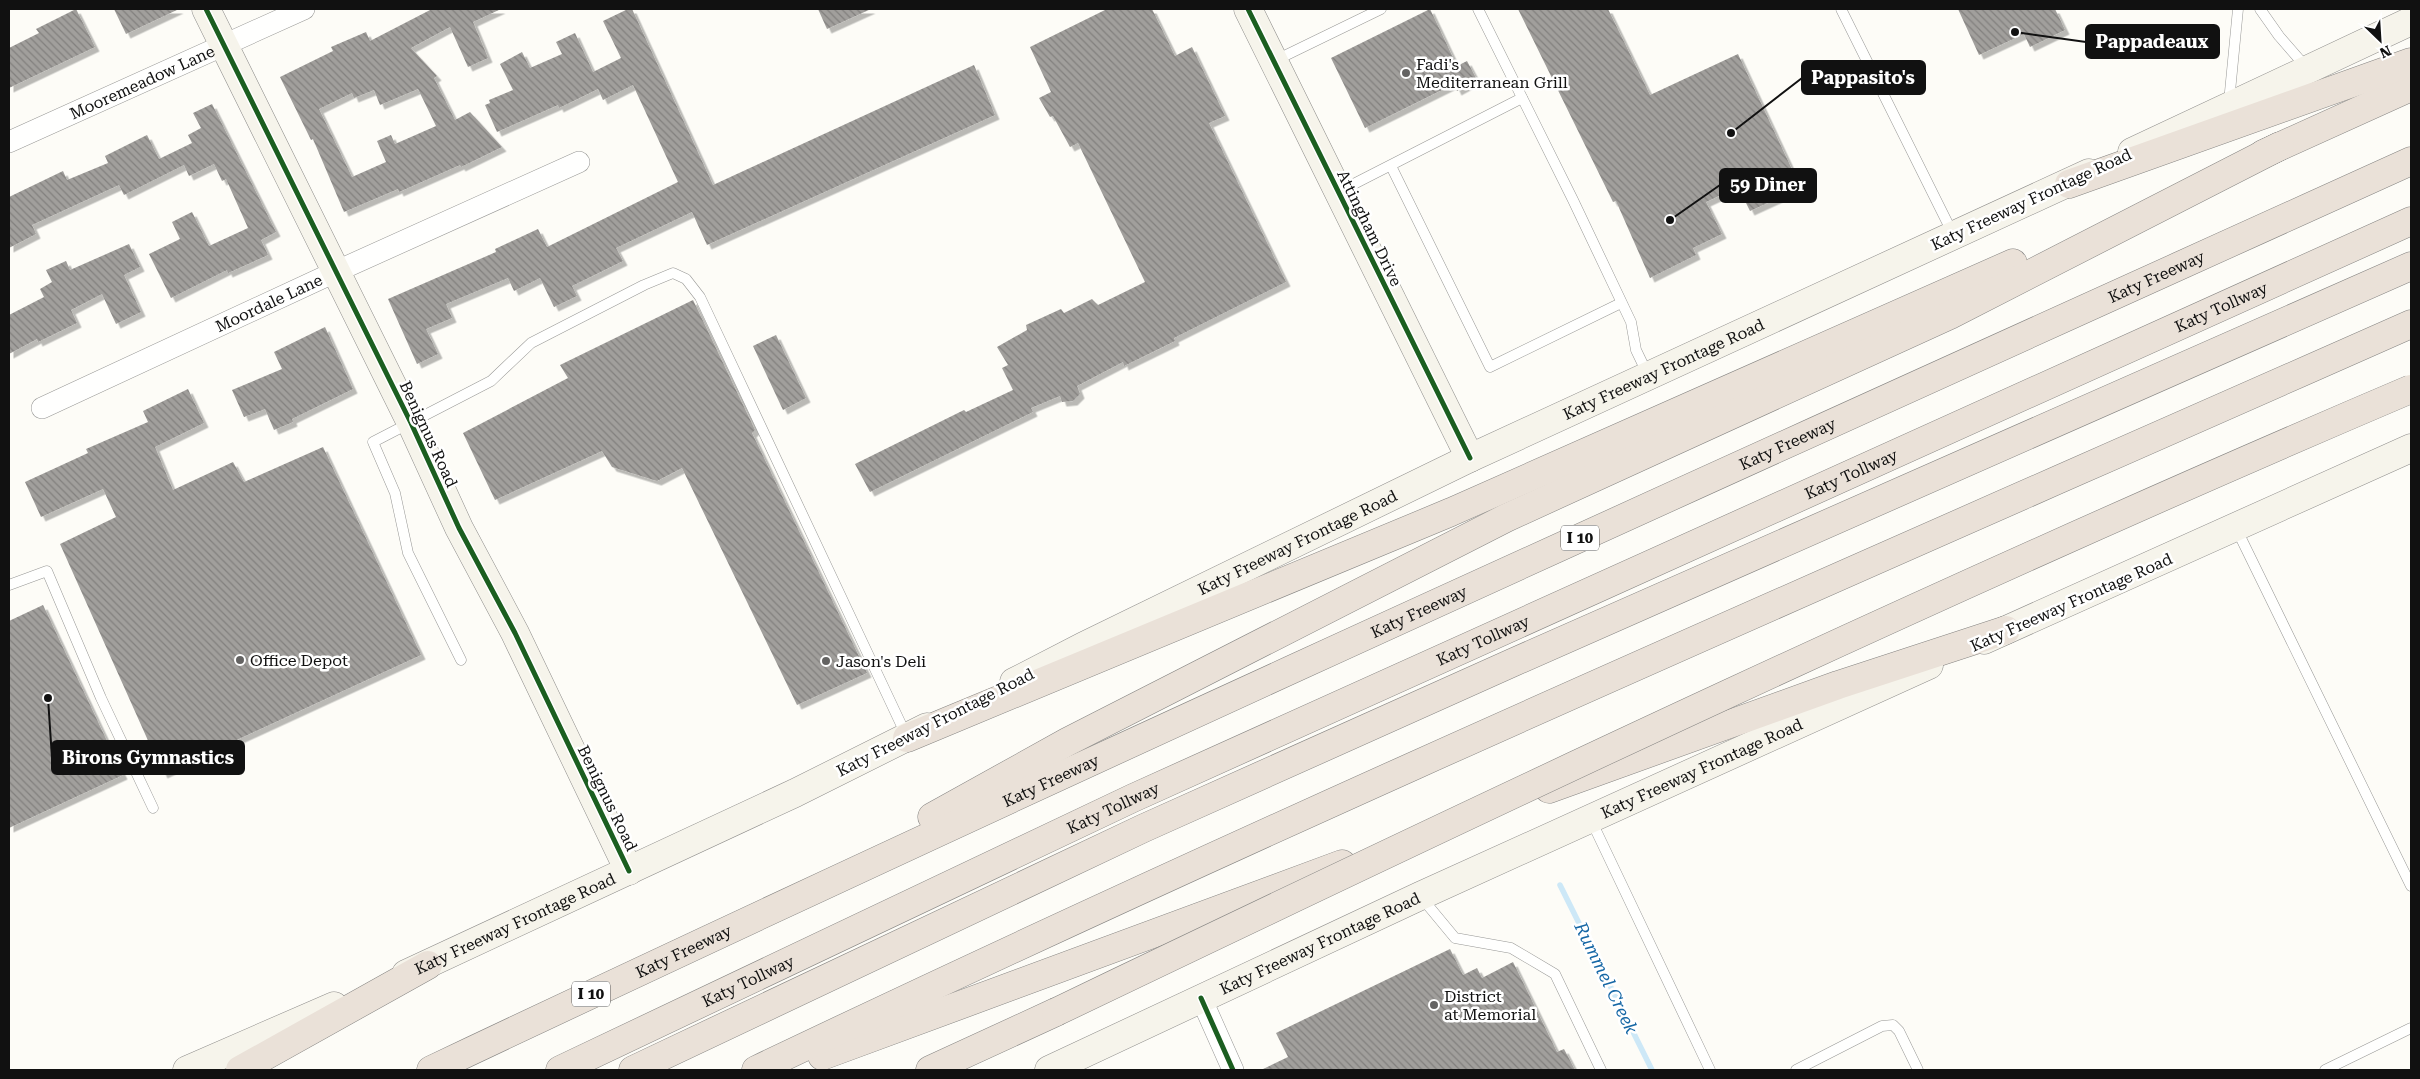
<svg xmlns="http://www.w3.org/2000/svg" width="2420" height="1079" font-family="'Roboto Serif',serif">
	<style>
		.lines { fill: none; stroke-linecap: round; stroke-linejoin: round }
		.stream { stroke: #cde8f7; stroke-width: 5.5 }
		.building { fill: url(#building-back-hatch); fill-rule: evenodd; filter: url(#shadow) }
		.lane-casing { stroke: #979795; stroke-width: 11 }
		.street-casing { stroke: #979795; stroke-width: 22 }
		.secondary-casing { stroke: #8e8d8b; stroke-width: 29 }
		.highway-casing { stroke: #858482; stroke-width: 29 }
		.lane { stroke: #fffffe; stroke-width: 10 }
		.street { stroke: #fffffe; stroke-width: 21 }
		.secondary { stroke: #f6f4eb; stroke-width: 28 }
		.highway { stroke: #eae1d8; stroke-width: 28 }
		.highway-bridge-casing { stroke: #858482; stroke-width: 29; stroke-linecap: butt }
		.highway-bridge { stroke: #eae1d8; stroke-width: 28 }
		.cycleway-casing { stroke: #fff; stroke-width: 8 }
		.cycleway { stroke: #1b5e20; stroke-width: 5 }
		.poi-dot { fill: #646362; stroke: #fff; stroke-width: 2 }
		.labels { text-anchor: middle; stroke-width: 5; stroke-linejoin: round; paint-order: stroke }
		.shield { fill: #fff; stroke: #585858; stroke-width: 1 }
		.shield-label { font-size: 15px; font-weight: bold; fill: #111 }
		.poi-label { font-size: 16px; fill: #111; stroke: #fff; text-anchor: start }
		.street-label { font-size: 16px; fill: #111; stroke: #fff }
		.water-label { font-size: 18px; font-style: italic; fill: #1768a6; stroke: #fff }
		.leader { fill: none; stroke: #111; stroke-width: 2 }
		.callout-dot { fill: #111; stroke: #fff; stroke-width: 2 }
		.callout { fill: #111; stroke: #111; stroke-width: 2 }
		.callout-label { font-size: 18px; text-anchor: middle; font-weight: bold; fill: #fff }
	</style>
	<defs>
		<pattern id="building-back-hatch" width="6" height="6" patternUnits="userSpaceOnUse" patternTransform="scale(1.25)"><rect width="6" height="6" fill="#a19f9c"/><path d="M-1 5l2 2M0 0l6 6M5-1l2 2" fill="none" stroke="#82807e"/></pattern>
		<filter id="shadow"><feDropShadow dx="4.5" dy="4.5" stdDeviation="0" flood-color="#0004"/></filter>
	</defs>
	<rect width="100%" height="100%" fill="#fdfcf7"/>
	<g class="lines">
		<path class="stream" d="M1560 885 1652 1070"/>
	</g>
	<g class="building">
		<path d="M76 9 95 47 9 88V48L39 33 36 29Z"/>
		<path d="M114 9H179L126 34Z"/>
		<path d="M432 9H501L473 22 488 58 468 67 450 27 411 48 437 76 434 78 455 120 470 112 502 147 461 167 460 165 399 192 398 189 344 212 313 139 311 140 280 77 333 51 331 47 366 32 370 41ZM418 89 436 126 395 144 391 135 377 141 386 162 352 177 319 109 352 93 354 98 374 90 380 105Z"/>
		<path d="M628 9H632L713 185 974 65 995 115 707 245 692 212 616 248 623 261 572 286 577 296 554 307 540 278 514 291 508 278 446 304 452 318 426 329 438 354 417 364 388 299 496 252 495 249 538 229 547 247 678 182 633 85 603 100 598 89 559 108 558 105 497 132 485 105 490 103 489 100 513 90 500 64 522 52 530 68 562 54 556 42 575 33 593 72 621 58 603 21Z"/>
		<path d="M818 9H871L827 29Z"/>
		<path d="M1107 9H1152L1175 56 1192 47 1225 116 1209 123 1286 282 1174 338 1175 341 1124 366 1123 362 1077 386 1080 394 1073 401 1062 402 1060 396 1031 408 1033 412 870 492 855 464 964 410 966 412 1013 390 1002 368 1008 365 997 347 1027 330 1026 325 1061 309 1064 313 1092 299 1098 305 1145 282 1078 143 1070 147 1053 116 1050 117 1039 98 1051 92 1030 47Z"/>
		<path d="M1430 9 1457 66 1467 61 1477 80 1457 91 1454 84 1365 128 1331 58Z"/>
		<path d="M1518 9H1608L1650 95 1738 54 1796 178 1798 189 1750 211 1738 187 1706 202 1722 234 1693 248 1696 255 1650 278 1616 201 1613 202Z"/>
		<path d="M1958 9H2055L2065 30 2030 47 2024 34 1979 55Z"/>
		<path d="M212 104 276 232 261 240 268 255 228 273 227 270 171 298 149 254 180 239 172 222 192 212 209 246 248 228 226 179 222 181 214 164 189 176 184 165 124 195 119 185 32 225 36 234 9 248V197L63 171 67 180 108 163 105 156 147 135 159 159 192 143 188 135 201 128 193 113Z"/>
		<path d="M129 244 140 267 124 275 141 312 116 324 102 294 71 310 77 323 38 342 37 339 9 354V315L44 297 40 289 52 282 46 270 66 261 70 270Z"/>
		<path d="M693 300 755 430 752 433 867 673 797 705 682 468 657 481 612 467 602 451 495 500 463 433 568 378 560 365Z"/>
		<path d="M325 327 353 389 292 419 293 422 274 430 265 409 244 417 232 390 282 369 274 352Z"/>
		<path d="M776 335 806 398 783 410 753 346Z"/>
		<path d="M188 389 204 423 155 447 173 490 233 462 244 482 323 447 421 655 163 774 60 544 116 517 103 489 41 517 25 482 88 453 86 449 148 422 143 411Z"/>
		<path d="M43 605 123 775 9 828V621Z"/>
		<path d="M1450 949 1463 975 1477 968 1482 978 1513 962 1557 1052 1564 1049 1575 1070H1261L1288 1057 1276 1033Z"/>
	</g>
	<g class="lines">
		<g class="lane-casing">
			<g id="lane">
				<path d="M1478 9 1573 200 1631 322 1636 350 1648 375"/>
				<path d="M1841 9 1953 234"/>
				<path d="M2260 9 2279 36 2306 67"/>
				<path d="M1274 61 1381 9"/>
				<path d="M2229 102 2238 9"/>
				<path d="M1391 166 1490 367 1621 303"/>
				<path d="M1340 191 1522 98"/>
				<path d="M2236 528 2411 886"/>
				<path d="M9 585 47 571 101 698 153 808"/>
				<path d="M461 660 408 553 395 493 373 442 491 381 531 343 644 285 673 273 686 279 700 297 907 737"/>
				<path d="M1591 820 1710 1070"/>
				<path d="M1421 897 1455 938 1511 948 1555 974 1601 1070"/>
				<path d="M1796 1070 1882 1026 1893 1025 1899 1031 1918 1070"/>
				<path d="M2325 1070 2411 1028"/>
			</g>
		</g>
		<g class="street-casing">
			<g id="street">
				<path id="s1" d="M9 142 304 9"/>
				<path id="s2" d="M42 408 335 272 579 162"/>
				<path d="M1201 998 1233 1070"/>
			</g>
		</g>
		<g class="secondary-casing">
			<g id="secondary">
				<path d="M206 9 411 423 459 528 515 633 629 871"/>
				<path d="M1248 9 1470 458"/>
				<path d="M2132 152 2411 21"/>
				<path d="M1984 640 2411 448"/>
				<path id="s3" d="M1014 682 1084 646 1470 458 2089 173"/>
				<path id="s4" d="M406 974 795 793 927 727"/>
				<path d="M187 1070 334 1006"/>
				<path id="s5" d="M1049 1070 1420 896 1929 665"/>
			</g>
		</g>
		<g class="highway-casing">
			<g id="highway">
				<path d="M2263 154 2411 87"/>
				<path d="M2069 184 2411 62"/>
				<path d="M907 738 1451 512 2013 263"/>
				<path d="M1549 789 1838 685 2006 630"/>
				<path d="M932 817 1067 742 1506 518 1950 315 2280 146"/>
				<path d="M822 1056 1342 864"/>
				<path d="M240 1070 428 965"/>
				<path id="s6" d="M431 1070C1087 759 1749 461 2411 161"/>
				<path id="s7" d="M560 1070 1133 798 2411 221"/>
				<path d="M633 1070 1144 828 1514 662 2411 266"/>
				<path d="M756 1070C1302 809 1858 569 2411 324"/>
				<path d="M930 1070 1056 1012"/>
			</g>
		</g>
		<use href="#lane" class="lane"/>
		<use href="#street" class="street"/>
		<use href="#secondary" class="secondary"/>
		<use href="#highway" class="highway"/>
		<g class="highway-bridge-casing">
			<path id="highway-bridge" d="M1056 1012C1504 797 1953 584 2411 389"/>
		</g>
		<use href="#highway-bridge" class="highway-bridge"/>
		<g class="cycleway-casing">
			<g id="cycleway">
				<path d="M206 9 411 423 459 528 515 633 629 871"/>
				<path d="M1248 9 1470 458"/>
				<path d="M1201 998 1233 1070"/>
			</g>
		</g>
		<use href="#cycleway" class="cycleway"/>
	</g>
	<g class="poi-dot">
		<circle cx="1406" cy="73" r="5"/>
		<circle cx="240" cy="660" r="5"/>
		<circle cx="826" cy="661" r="5"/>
		<circle cx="1434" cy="1005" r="5"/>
	</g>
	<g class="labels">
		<g class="shield">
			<rect x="1561" y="525.5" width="38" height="25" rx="4"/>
			<rect x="572" y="981.5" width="38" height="25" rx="4"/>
		</g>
		<g class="shield-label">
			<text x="1580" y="543">I 10</text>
			<text x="591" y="999">I 10</text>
		</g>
		<g class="poi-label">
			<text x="1416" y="70">Fadi's<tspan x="1416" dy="18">Mediterranean Grill</tspan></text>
			<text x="250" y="666">Office Depot</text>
			<text x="836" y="667">Jason's Deli</text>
			<text x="1444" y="1002">District<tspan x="1444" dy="18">at Memorial</tspan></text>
		</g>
		<g class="street-label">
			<text dy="6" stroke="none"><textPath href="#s1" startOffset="146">Mooremeadow Lane</textPath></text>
			<text transform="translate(2031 199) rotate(-25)" y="6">Katy Freeway Frontage Road</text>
			<text transform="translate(1370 228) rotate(64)" y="6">Attingham Drive</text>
			<text dy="6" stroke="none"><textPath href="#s6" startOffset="1899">Katy Freeway</textPath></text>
			<text dy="6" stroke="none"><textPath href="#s2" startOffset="250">Moordale Lane</textPath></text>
			<text dy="6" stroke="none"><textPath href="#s7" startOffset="1828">Katy Tollway</textPath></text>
			<text dy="6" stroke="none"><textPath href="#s3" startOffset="721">Katy Freeway Frontage Road</textPath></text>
			<text transform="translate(429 434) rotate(65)" y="6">Benignus Road</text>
			<text dy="6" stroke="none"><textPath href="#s6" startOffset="1494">Katy Freeway</textPath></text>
			<text dy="6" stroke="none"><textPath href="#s7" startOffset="1422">Katy Tollway</textPath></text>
			<text dy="6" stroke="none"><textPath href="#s3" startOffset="316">Katy Freeway Frontage Road</textPath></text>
			<text transform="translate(2071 602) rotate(-24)" y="6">Katy Freeway Frontage Road</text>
			<text dy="6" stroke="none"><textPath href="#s6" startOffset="1089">Katy Freeway</textPath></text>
			<text dy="6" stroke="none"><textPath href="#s7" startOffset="1018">Katy Tollway</textPath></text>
			<text transform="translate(935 722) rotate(-27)" y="6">Katy Freeway Frontage Road</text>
			<text dy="6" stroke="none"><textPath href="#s5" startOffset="719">Katy Freeway Frontage Road</textPath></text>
			<text dy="6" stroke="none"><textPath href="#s6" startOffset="684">Katy Freeway</textPath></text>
			<text transform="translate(608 798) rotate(64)" y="6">Benignus Road</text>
			<text dy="6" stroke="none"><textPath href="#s7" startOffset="612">Katy Tollway</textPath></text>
			<text dy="6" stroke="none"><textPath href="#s4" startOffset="120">Katy Freeway Frontage Road</textPath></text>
			<text dy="6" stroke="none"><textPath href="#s5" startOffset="299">Katy Freeway Frontage Road</textPath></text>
			<text dy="6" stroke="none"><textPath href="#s6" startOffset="279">Katy Freeway</textPath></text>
			<text dy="6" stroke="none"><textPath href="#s7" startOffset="208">Katy Tollway</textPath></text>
		</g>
		<g class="water-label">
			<text transform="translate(1606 978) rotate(64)" y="6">Rummel Creek</text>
		</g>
	</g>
	<path class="leader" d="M2015 32L2086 42M1731 133L1802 78M1670 220L1720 185M48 698L52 758"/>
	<g class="callout-dot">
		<circle cx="2015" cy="32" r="5"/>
		<circle cx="1731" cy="133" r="5"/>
		<circle cx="1670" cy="220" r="5"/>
		<circle cx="48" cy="698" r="5"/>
	</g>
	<g class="callout">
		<rect x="2086" y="25" width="133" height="33" rx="5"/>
		<rect x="1802" y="61" width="123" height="33" rx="5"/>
		<rect x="1720" y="169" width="96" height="33" rx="5"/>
		<rect x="52" y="741" width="192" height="33" rx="5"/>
	</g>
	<g class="callout-label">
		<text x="2152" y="48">Pappadeaux</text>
		<text x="1863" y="84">Pappasito's</text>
		<text x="1768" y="191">59 Diner</text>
		<text x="148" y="764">Birons Gymnastics</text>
	</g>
	<rect width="2420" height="1079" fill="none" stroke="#111111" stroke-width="20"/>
	<g transform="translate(2380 40) rotate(155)" stroke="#ffffff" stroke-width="4" paint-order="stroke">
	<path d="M0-4L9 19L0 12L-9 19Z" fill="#111111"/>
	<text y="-8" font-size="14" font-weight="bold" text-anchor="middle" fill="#111111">N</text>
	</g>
</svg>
